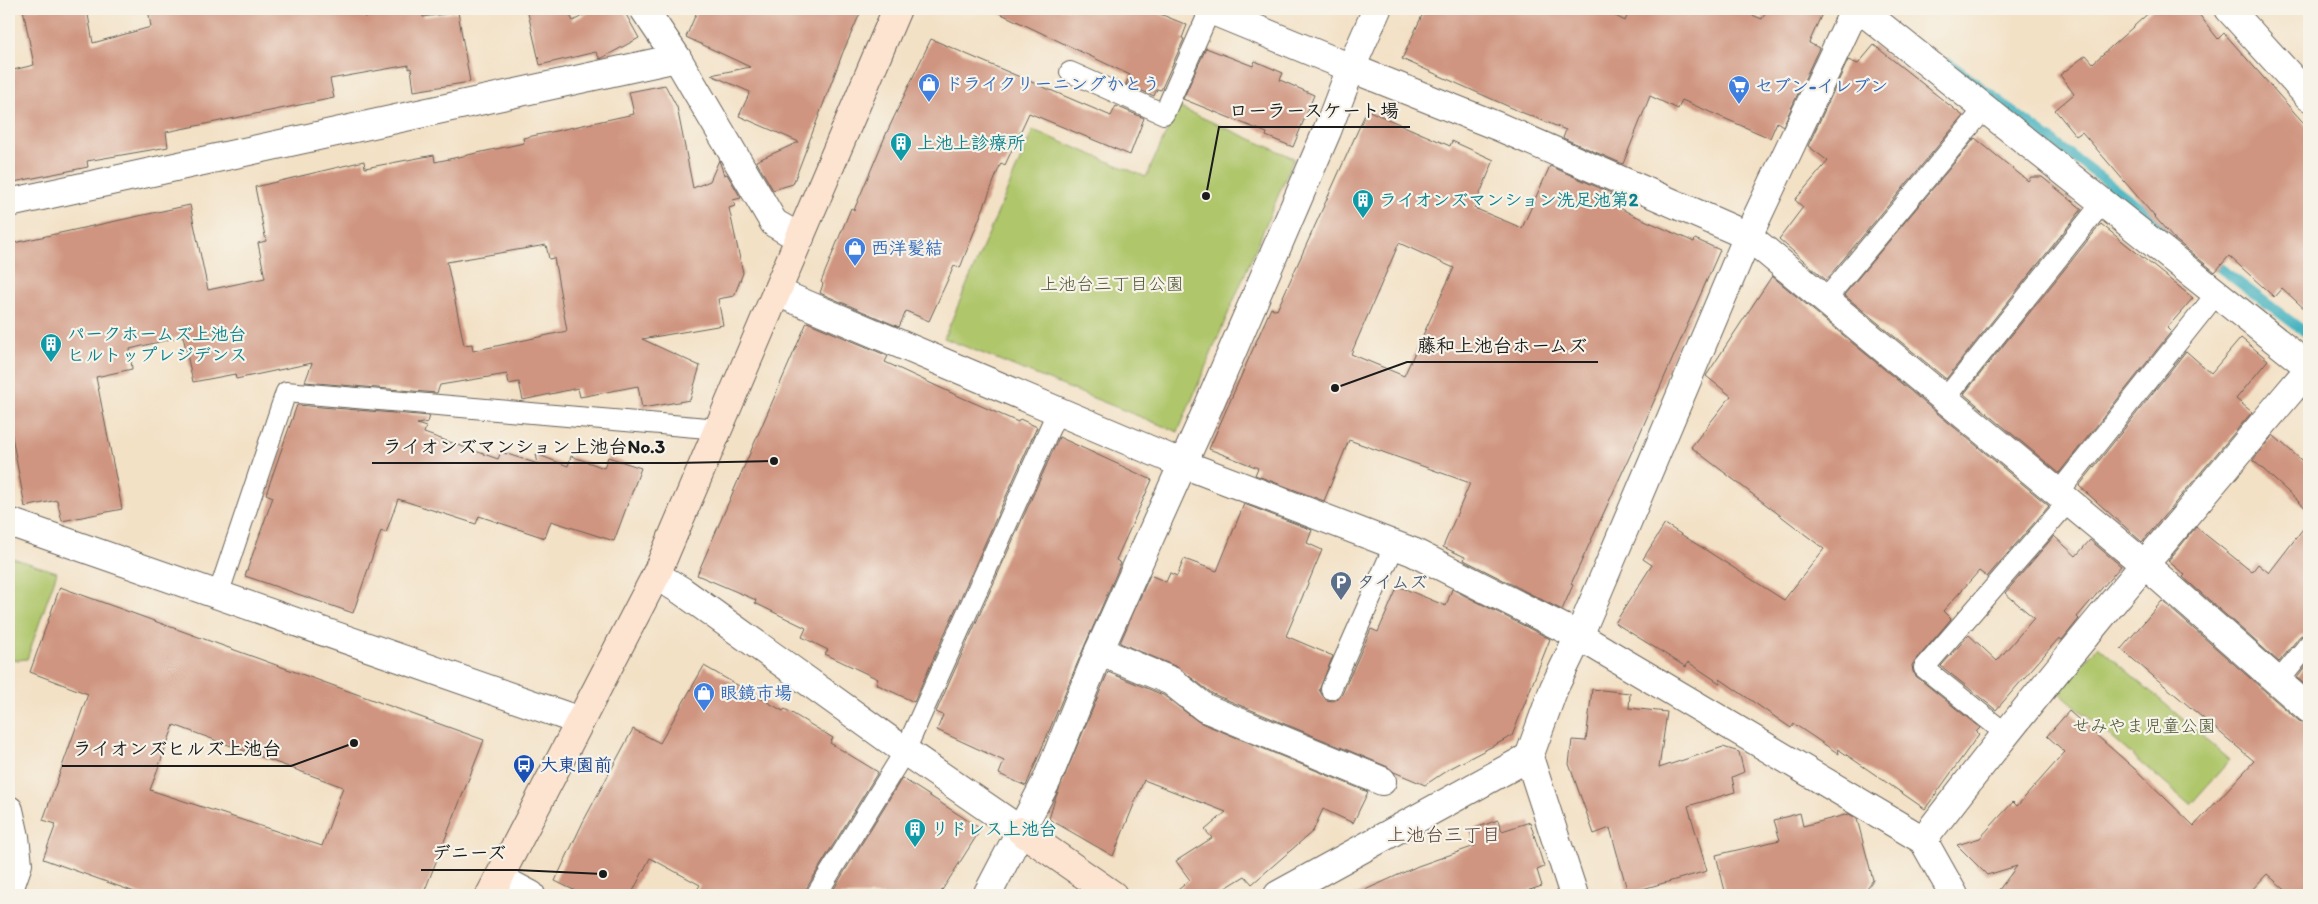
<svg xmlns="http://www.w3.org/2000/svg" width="2318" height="904" font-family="Itim,'Klee One',sans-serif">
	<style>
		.green { fill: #afc66b; stroke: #667144 }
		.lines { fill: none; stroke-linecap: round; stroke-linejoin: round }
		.stream { stroke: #46b4c1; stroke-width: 10 }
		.building { fill: #cf9580; fill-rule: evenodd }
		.lane-casing { stroke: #676158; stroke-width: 22 }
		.street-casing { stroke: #676158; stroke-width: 30 }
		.secondary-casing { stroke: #676158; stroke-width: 30 }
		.lane { stroke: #fff; stroke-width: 20 }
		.street { stroke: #fff; stroke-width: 28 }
		.secondary { stroke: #fde4d1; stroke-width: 28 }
		.labels { text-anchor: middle; stroke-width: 4.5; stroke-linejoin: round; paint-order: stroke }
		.shop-label { font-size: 18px; font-weight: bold; fill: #366cbe; stroke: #f7f3e8; text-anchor: start }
		.culture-label { font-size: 18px; font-weight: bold; fill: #0d838f; stroke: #f7f3e8; text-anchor: start }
		.park-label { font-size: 18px; fill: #4f5838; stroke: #f7f3e8 }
		.service-label { font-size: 18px; font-weight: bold; fill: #4e5e75; stroke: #f7f3e8; text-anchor: start }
		.transit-label { font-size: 18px; font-weight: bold; fill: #164399; stroke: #f7f3e8; text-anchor: start }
		.neighbourhood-label { font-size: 19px; fill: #5b463f; stroke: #f7f3e8 }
		.leader { fill: none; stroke: #1c1c1c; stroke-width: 2 }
		.callout-dot { fill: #1c1c1c; stroke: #f7f3e8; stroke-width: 2 }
		.callout-label { font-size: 19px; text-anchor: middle; font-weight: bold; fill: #1c1c1c; stroke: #f7f3e8; stroke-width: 4.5; stroke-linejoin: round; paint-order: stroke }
	</style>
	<rect width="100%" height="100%" fill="#f7f3e8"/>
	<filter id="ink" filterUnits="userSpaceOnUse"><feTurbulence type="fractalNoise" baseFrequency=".02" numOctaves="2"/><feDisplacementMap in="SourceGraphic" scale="10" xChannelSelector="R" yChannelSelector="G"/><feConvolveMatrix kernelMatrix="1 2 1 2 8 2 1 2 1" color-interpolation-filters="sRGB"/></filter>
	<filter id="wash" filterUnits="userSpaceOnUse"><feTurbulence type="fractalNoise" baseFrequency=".0096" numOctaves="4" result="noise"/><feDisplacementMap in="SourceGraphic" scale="20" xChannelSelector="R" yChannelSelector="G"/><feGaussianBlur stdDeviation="1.12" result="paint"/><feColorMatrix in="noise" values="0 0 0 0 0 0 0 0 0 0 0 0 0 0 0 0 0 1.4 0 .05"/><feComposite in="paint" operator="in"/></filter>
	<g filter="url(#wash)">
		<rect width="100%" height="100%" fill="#f3e1c6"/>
		<g class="green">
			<path d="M1178 107 1294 158 1178 432 944 338 1033 130 1146 177Z"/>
			<path d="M9 557 57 572 27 659 9 661Z"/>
			<path d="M2098 646 2230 760 2190 805 2058 691Z"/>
		</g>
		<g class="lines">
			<g class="stream">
				<path d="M1949 63 2169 229"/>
				<path d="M2208 259 2309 335"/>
			</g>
		</g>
		<g id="blocks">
			<g class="building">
				<path d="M23 9H87L93 43 151 27 148 9H363L364 17 418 9H422L423 17 458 12 470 82 414 91 411 68 409 69V65L330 79 334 98 166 132 168 147 87 161 88 167 9 183V71L34 65Z"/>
				<path d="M527 9H567L573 21 595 9H623L639 38 602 58 600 59 596 52 540 65Z"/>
				<path d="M698 9H862L843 52 793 184 773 190 756 161 799 142 739 116 750 92 711 75 750 67 686 37Z"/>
				<path d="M991 9H1148L1187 25 1182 38 1184 39 1161 90 1157 89 1154 96 1126 84 1130 75Z"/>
				<path d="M1425 9H1602L1625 21 1630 9H1738L1762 19 1767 9H1824L1809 43 1819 48 1783 126 1777 122 1770 138 1682 100 1678 109 1650 96 1623 164 1563 138 1566 130 1521 112 1402 59Z"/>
				<path d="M2153 9H2195L2218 39 2224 33 2309 129V313L2282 288 2274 297 2229 256 2215 272 2173 238 2082 132 2076 136 2055 110 2074 94 2060 75 2086 55 2093 63Z"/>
				<path d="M931 39 1111 116 1116 106 1144 118 1130 155 1029 113 1005 165 1001 163 960 268 954 266 929 321 906 311 899 327 820 293 823 284 821 282 851 208 854 210 887 132Z"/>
				<path d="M1874 45 1963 116 1826 280 1779 239 1803 207 1795 200 1828 161 1808 146 1848 60 1858 64Z"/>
				<path d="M1206 48 1253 66 1255 61 1283 73 1280 80 1314 95 1293 147 1266 136 1267 133 1183 99Z"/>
				<path d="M665 85 677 107 693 188 710 181 719 160 724 175 727 174 741 198 733 200 735 206 729 208 743 273 734 296 718 299 723 325 642 339 700 366 690 400 642 408 638 386 580 397 578 388 523 400 519 382 509 384 507 374 440 385 437 393 305 382 312 363 236 379 235 374 193 382 183 336 130 349 132 369 96 377 122 509 62 521 57 500 25 507 9 420V244L190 205 208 290 265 278 258 243 266 241 255 187 364 161 365 168 434 155 435 162 524 143 523 138 634 114 629 92ZM546 245 549 259 554 258 567 331 473 351 472 344 464 345 447 262Z"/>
				<path d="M1367 110 1450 146 1452 141 1494 160 1474 208 1522 228 1550 166 1611 193 1608 201 1631 214 1694 242 1695 239 1720 250 1634 447 1571 584 1573 585 1562 610 1464 560 1465 557 1443 547 1470 483 1349 440 1324 501 1255 475 1258 468 1209 449 1271 308 1277 310ZM1399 243 1454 268 1404 376 1351 354Z"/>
				<path d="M1975 138 2028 181 2031 177H2042L2082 209 1946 379 1844 295Z"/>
				<path d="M2101 224 2193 298 2167 328 2171 332 2059 473 1964 394Z"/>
				<path d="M1772 276 2049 506 1987 577 1979 571 1943 611 1951 619 1912 665 1913 672 1917 677 1980 728 1976 732 1979 734 1925 809 1838 749 1839 754 1794 724 1791 728 1720 679 1721 684 1688 662 1686 667 1615 623 1652 565 1643 559 1665 524 1784 600 1824 549 1691 447 1731 396 1706 376Z"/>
				<path d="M807 322 888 356 885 362 956 395 1018 422 1020 419 1037 427 914 702 876 684 878 679 825 654 828 650 802 637 806 628 755 603 756 600 697 575Z"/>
				<path d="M2241 338 2268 360 2236 399 2252 412 2142 542 2079 486 2186 351 2211 373Z"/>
				<path d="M297 405 430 416 428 422 417 424 426 427 424 433 498 459 501 452 538 464 536 454 568 466 571 456 604 468 608 457 641 468 614 541 551 521 545 538 479 516 476 524 398 499 386 533 381 531 353 613 245 576 273 497 266 494Z"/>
				<path d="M2273 435 2309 467V511L2253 460Z"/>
				<path d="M1059 437 1152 480 1116 560 1121 563 1085 645 1026 786 999 774 1004 761 937 730 943 715 936 712Z"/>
				<path d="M1244 504 1312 530 1307 543 1322 550 1286 636 1333 656 1319 690 1326 700 1333 701 1342 694 1371 629 1378 632 1398 586 1446 606 1452 589 1550 639 1512 736 1449 769 1425 785 1394 772 1388 767 1213 694 1177 667 1120 643 1150 575 1166 582 1170 573 1177 576 1184 559 1217 571Z"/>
				<path d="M2309 521V632L2300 636 2279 662 2183 577 2185 575 2168 561 2196 527 2252 572 2258 564 2269 573Z"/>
				<path d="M2054 536 2076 556 2090 540 2121 566 2077 617 2079 619 2062 640 2059 638 1996 710 1941 666 1969 635 1997 661 2034 618 2005 593Z"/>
				<path d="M60 587 484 740 423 895H143L43 859 56 824 43 820 88 694 30 672ZM174 725 343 787 322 846 150 790Z"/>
				<path d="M2162 601 2299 721 2309 724V895H2291L2267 874 2247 895H1995L2017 866 1987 875 1957 845 1980 838 2013 802 2017 806 2065 752 2047 736 2069 711 2136 770 2194 826 2254 761 2121 649Z"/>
				<path d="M2309 662V688L2297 678Z"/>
				<path d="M704 666 783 711 785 709 833 738 830 743 878 772 806 889 804 895H694L700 885 650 858 631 895H584L555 881 583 822 633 729 660 743Z"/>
				<path d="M1108 672 1163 695 1199 722 1368 792 1353 823 1323 809 1313 831 1252 884 1245 876 1214 895H1172L1190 880 1176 861 1212 838 1205 830 1226 812 1144 780 1113 856 1049 819 1055 799Z"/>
				<path d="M1592 689 1630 693 1629 708 1667 712 1659 768 1723 747 1739 752 1744 772 1732 777 1735 792 1688 806 1707 871 1628 893 1610 828 1594 834 1569 764 1572 740 1586 741Z"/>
				<path d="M902 778 981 829 939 895H830Z"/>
				<path d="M1800 813 1803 826 1849 814 1857 819 1873 880 1862 895H1726L1716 855 1780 840 1774 820Z"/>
				<path d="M1498 820 1502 831 1530 822 1544 867 1537 870 1542 886 1514 895H1354L1418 866 1475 846 1470 830Z"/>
			</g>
		</g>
	</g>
	<g filter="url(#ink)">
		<use href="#blocks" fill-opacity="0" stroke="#676158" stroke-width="1"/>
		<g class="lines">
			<g class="lane-casing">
				<g id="lane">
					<path d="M1070 72 1164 114 1210 10"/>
					<path d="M1825 300 1985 108"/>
					<path d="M1945 399 2103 202"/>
					<path d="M2058 493 2217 293"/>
					<path d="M218 595 286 392 719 429"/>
					<path d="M2278 682 2309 644"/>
					<path d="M1331 689 1395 544"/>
					<path d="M2005 733 1924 668 2068 502"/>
					<path d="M816 895 905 751 1058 410"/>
				</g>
			</g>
			<g class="street-casing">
				<g id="street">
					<path d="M644 9 677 58 774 223 800 238"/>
					<path d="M1208 9 1351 68 1377 9"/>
					<path d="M1860 9 2309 367"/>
					<path d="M2229 9 2309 97"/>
					<path d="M9 203 677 58"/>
					<path d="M777 292 1183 464 1413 552 1579 636 1923 840 1954 895"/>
					<path d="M9 522 580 721"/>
					<path d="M656 575 682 591 905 751 1021 831"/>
					<path d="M1099 651 1171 681 1205 708 1382 781"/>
					<path d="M9 810 15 837 18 864 9 890"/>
					<path d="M1923 840C2047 678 2178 524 2309 369"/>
					<path d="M499 878 531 895"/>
					<path d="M987 895 1047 780 1099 651 1203 419 1327 131 1351 68 1497 126 1748 236 2144 564 2309 709"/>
					<path d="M1278 895 1529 757"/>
					<path d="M1574 895 1529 757 1554 688 1579 636 1748 236 1855 9"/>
				</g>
			</g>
			<g class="secondary-casing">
				<g id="secondary">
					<path d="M1021 831 1113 895"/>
					<path d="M490 895 656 575 897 9"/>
				</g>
			</g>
			<use href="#lane" class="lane"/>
			<use href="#street" class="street"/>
			<use href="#secondary" class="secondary"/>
		</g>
	</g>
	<defs>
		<g id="shop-pin" transform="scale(1.125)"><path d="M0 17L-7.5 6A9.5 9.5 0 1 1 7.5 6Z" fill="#3f7fe0" stroke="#f7f3e8"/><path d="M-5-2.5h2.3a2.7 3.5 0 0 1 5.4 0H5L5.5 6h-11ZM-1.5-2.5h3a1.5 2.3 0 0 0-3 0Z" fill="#fff"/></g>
		<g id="supermarket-pin" transform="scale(1.125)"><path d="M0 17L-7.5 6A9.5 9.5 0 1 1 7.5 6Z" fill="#3f7fe0" stroke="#f7f3e8"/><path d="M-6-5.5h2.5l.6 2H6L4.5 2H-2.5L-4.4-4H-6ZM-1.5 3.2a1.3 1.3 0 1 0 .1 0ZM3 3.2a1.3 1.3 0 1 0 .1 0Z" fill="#fff"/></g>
		<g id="building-pin" transform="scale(1.125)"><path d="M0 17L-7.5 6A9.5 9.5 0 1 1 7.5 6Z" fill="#0f9aa8" stroke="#f7f3e8"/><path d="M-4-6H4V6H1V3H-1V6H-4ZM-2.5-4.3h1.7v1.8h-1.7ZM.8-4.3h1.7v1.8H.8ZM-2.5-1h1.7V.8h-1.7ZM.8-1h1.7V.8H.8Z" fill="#fff"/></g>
		<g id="parking-pin" transform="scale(1.125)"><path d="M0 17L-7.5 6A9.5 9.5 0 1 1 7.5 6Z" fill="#5c6f8a" stroke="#f7f3e8"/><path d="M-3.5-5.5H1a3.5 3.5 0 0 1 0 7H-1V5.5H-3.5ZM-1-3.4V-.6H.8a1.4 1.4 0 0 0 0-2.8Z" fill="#fff"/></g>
		<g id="bus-pin" transform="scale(1.125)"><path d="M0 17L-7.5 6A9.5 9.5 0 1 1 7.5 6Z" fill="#1a4fb4" stroke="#f7f3e8"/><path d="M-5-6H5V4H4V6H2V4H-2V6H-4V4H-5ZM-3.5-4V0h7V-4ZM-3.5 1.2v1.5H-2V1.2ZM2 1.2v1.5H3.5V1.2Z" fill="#fff"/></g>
	</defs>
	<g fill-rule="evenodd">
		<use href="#shop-pin" x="929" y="84"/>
		<use href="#supermarket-pin" x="1739" y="86"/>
		<use href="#building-pin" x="901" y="143"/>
		<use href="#building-pin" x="1363" y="200"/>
		<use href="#shop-pin" x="855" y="248"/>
		<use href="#building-pin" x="51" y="344"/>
		<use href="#parking-pin" x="1341" y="582"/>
		<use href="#shop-pin" x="704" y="693"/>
		<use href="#bus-pin" x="524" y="765"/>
		<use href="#building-pin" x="915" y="829"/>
	</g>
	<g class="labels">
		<g class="shop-label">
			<text x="945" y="90">ドライクリーニングかとう</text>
			<text x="1755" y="92">セブン-イレブン</text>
			<text x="871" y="254">西洋髪結</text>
			<text x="720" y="699">眼鏡市場</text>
		</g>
		<g class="culture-label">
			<text x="917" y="149">上池上診療所</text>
			<text x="1379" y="206">ライオンズマンション洗足池第2</text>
			<text x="67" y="340">パークホームズ上池台<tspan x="67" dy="21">ヒルトップレジデンス</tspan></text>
			<text x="931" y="835">リドレス上池台</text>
		</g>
		<g class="park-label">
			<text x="1112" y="290">上池台三丁目公園</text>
			<text x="2144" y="732">せみやま児童公園</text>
		</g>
		<g class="service-label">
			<text x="1357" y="588">タイムズ</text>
		</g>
		<g class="transit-label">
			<text x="540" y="771">大東園前</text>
		</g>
		<g class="neighbourhood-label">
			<text x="1444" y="841">上池台三丁目</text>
		</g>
	</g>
	<path class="leader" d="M1206 196L1219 127H1410M1335 388L1407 362H1598M774 461L677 463H372M354 743L291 766H62M603 874L517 870H421"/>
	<g class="callout-dot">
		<circle cx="1206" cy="196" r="5"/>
		<circle cx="1335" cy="388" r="5"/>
		<circle cx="774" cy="461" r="5"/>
		<circle cx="354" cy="743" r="5"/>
		<circle cx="603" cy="874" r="5"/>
	</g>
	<g class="callout-label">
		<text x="1314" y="117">ローラースケート場</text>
		<text x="1502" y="352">藤和上池台ホームズ</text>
		<text x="524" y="453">ライオンズマンション上池台No.3</text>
		<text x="177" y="755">ライオンズヒルズ上池台</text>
		<text x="469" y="859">デニーズ</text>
	</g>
	<rect width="2318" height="904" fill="none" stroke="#f7f3e8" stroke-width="30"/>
</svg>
